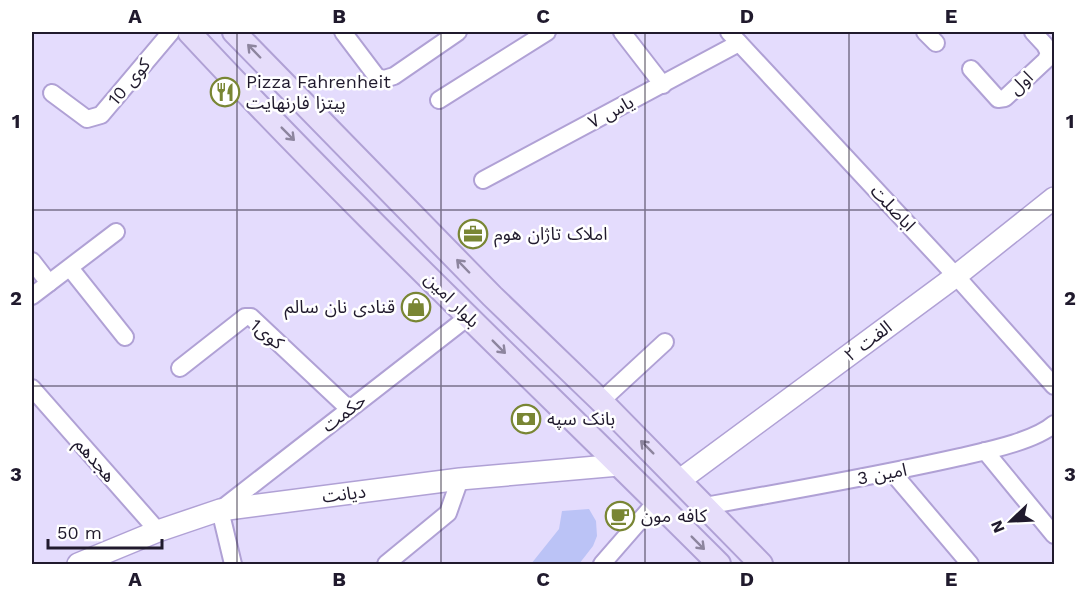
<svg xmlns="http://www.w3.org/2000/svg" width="1086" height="596" font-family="'Work Sans','Noto Sans Arabic',sans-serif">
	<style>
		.building { fill: #bbc3f6 }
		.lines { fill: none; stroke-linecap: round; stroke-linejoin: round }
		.minor-casing { stroke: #b0a1d5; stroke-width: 20 }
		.tertiary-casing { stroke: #b0a1d5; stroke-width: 24 }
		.secondary-casing { stroke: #b0a1d5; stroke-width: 26 }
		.minor { stroke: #fff; stroke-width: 16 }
		.tertiary { stroke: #fff; stroke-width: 21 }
		.secondary { stroke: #e6ddfa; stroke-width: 22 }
		.oneway { stroke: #8d859e }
		.grid { fill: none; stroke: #201a2d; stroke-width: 1.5; stroke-opacity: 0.55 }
		.labels { text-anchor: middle; stroke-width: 5; stroke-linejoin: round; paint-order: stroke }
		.street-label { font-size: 18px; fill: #201a2d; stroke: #fff }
		.poi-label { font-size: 18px; fill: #201a2d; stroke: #fff; text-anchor: start }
		.neatline { fill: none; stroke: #201a2d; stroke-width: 2 }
		.grid-label { font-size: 20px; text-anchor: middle; font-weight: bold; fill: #201a2d }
	</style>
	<rect width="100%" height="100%" fill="#e4dcfd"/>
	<path class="building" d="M589 509 596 521 597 536 593 546 579 564H531L559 529 562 511Z"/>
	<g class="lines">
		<g class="minor-casing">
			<g id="minor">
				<path d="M343 32 377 77 384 79 394 76 458 32"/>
				<path d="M622 32 663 85"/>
				<path d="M729 32 956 276 1054 386"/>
				<path d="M925 32 936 43"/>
				<path d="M971 69 998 99 1005 98 1046 60 1049 53 1045 45 1033 32"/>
				<path d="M52 93 87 119 101 115 171 32"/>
				<path d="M439 100 547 32"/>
				<path d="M483 180 739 43"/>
				<path d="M32 261 49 283"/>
				<path d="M70 268 125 337"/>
				<path d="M32 296 116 232"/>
				<path d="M180 368 245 317H251L349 409"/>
				<path d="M32 388 158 531"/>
				<path d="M601 401 665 342"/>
				<path d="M985 451 1054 535"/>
				<path d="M892 472 970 564"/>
				<path d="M705 506C790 491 876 476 960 457 986 451 1035 441 1054 424"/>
				<path d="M233 564 220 510 468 317"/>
				<path d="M386 564 448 513 460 479"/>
				<path d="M602 564 656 502"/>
			</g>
		</g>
		<g class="tertiary-casing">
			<g id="tertiary">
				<path d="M680 480 956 276 1054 198"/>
				<path d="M78 564 158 531 220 510 460 479 619 465"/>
			</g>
		</g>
		<g class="secondary-casing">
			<g id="secondary">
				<path d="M189 32C359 215 542 387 719 564"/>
				<path d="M234 32 492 296 601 401 761 564"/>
			</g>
		</g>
		<use href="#minor" class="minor"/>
		<use href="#tertiary" class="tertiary"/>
		<use href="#secondary" class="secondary"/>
	</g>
	<defs><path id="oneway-shaft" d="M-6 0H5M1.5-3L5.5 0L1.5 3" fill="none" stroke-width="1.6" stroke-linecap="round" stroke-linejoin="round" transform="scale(1.5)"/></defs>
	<g class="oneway">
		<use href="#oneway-shaft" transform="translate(254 51) rotate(-134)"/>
		<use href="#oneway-shaft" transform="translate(288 134) rotate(45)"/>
		<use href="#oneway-shaft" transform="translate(463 266) rotate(-134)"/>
		<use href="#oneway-shaft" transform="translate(499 347) rotate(45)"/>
		<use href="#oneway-shaft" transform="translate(647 447) rotate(-135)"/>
		<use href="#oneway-shaft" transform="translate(698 543) rotate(45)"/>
	</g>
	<path class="grid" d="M237 32V564M441 32V564M645 32V564M849 32V564M32 210H1054M32 386H1054"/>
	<defs>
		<g id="restaurant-ring" transform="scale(1.5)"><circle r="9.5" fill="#fff" stroke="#798634" stroke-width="1.5"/><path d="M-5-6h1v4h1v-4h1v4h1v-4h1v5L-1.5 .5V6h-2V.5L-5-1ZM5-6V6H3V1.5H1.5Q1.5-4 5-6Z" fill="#798634"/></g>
		<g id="office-ring" transform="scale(1.5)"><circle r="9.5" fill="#fff" stroke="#798634" stroke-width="1.5"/><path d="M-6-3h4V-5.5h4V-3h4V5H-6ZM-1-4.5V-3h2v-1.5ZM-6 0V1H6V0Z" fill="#798634"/></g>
		<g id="shop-ring" transform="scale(1.5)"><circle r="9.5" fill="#fff" stroke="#798634" stroke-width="1.5"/><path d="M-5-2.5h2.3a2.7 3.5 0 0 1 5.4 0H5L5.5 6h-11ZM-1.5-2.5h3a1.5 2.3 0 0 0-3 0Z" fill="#798634"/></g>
		<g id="bank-ring" transform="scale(1.5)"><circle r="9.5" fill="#fff" stroke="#798634" stroke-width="1.5"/><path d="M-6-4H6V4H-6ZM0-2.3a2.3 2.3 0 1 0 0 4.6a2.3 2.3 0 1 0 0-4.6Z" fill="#798634"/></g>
		<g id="cafe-ring" transform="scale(1.5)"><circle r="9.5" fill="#fff" stroke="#798634" stroke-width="1.5"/><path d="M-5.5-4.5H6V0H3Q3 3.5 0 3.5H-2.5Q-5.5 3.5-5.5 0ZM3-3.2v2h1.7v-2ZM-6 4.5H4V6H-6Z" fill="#798634"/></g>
	</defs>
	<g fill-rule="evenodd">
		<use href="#restaurant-ring" x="225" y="92"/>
		<use href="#office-ring" x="473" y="234"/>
		<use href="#shop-ring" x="416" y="307"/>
		<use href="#bank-ring" x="526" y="419"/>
		<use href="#cafe-ring" x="620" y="516"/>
	</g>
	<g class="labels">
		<g class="street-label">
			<text transform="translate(129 82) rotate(-50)" y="6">کوی 10</text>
			<text transform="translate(1021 83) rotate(-43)" y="6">اول</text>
			<text transform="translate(611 112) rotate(-28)" y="6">یاس ۷</text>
			<text transform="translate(893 208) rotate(47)" y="6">اباصلت</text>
			<text transform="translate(452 300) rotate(45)" y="6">بلوار امین</text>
			<text transform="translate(267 334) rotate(39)" y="6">کوی1</text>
			<text transform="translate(868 341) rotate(-37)" y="6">الفت ۲</text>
			<text transform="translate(344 413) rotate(-38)" y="6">حکمت</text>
			<text transform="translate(95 460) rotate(49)" y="6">هجدهم</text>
			<text transform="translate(882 474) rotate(-11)" y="6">امین 3</text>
			<text transform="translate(344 494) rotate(-7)" y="6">دیانت</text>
		</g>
		<g class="poi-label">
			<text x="246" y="88">Pizza Fahrenheit<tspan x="246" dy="21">پیتزا فارنهایت</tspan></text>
			<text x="494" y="240">املاک تاژان هوم</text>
			<text x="395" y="313" text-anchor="end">قنادی نان سالم</text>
			<text x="547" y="425">بانک سپه</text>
			<text x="641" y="522">کافه مون</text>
		</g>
	</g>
	<rect width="1086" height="596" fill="none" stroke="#ffffff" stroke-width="66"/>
	<g transform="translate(1011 521) rotate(247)" stroke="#ffffff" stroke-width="4.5" paint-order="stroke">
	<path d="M0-4.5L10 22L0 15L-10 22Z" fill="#201a2d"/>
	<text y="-9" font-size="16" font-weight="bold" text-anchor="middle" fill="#201a2d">N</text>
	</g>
	<path d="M48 539v9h114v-9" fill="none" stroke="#201a2d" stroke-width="3"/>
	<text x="57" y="539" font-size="18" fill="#201a2d" stroke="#ffffff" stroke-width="4.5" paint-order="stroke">50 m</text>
	<rect x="33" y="33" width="1020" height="530" class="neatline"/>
	<g class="grid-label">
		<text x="135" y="23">A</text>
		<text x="339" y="23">B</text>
		<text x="543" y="23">C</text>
		<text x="747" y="23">D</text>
		<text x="951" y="23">E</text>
		<text x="16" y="128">1</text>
		<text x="1070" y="128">1</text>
		<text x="16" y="305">2</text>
		<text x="1070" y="305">2</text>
		<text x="16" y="481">3</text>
		<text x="1070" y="481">3</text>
		<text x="135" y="586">A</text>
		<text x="339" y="586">B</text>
		<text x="543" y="586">C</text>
		<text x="747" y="586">D</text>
		<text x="951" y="586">E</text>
	</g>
</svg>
